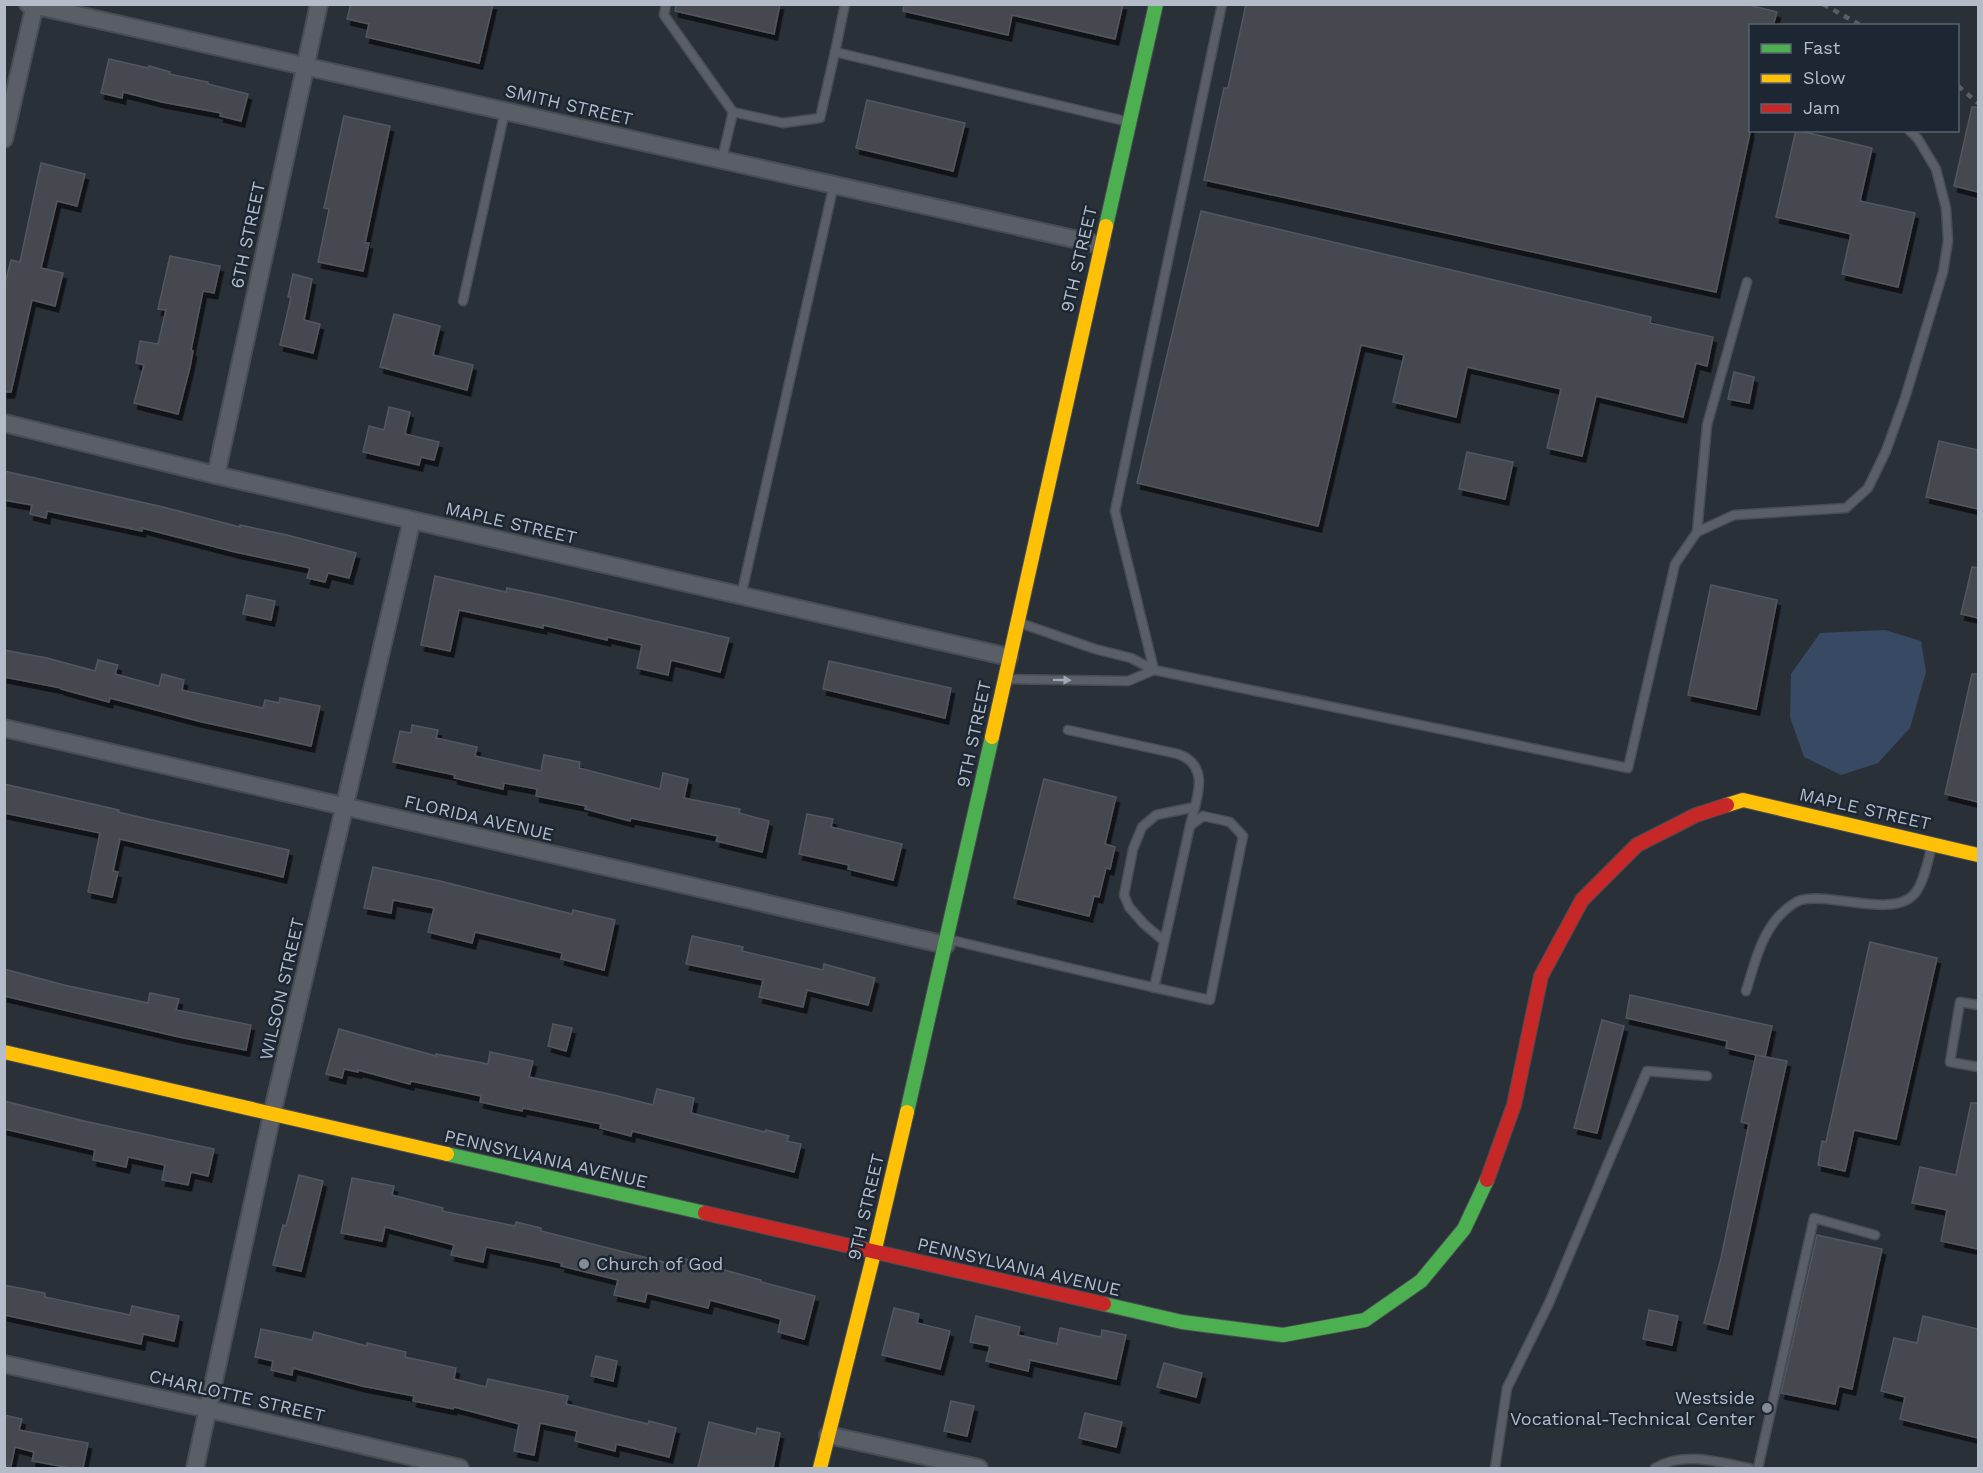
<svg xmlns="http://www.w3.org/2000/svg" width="1983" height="1473" font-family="'Work Sans',sans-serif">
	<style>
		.water { fill: #384963 }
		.building { fill: #444950; stroke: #52575f; stroke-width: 1.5; filter: url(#shadow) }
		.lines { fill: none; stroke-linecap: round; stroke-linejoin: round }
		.lane-casing { stroke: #484c53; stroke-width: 11 }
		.street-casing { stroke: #484c53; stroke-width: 20 }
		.fast-casing { stroke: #484c53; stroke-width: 16 }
		.slow-casing { stroke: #484c53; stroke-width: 16 }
		.jam-casing { stroke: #484c53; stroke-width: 16 }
		.lane { stroke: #5a5e66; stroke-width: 8 }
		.street { stroke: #5a5e66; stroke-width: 16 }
		.fast { stroke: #4caf50; stroke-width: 14 }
		.slow { stroke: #ffc107; stroke-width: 14 }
		.jam { stroke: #c62828; stroke-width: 14 }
		.rail { stroke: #595d64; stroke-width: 4.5; stroke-dasharray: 6 6; stroke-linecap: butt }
		.oneway { fill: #a2a9b5 }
		.poi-dot { fill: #848b96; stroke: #1d2633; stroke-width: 2 }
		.labels { text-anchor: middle; stroke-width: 5; stroke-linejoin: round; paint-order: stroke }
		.street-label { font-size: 18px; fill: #b4bcc9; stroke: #1d2633 }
		.poi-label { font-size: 18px; fill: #b4bcc9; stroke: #1d2633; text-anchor: start }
	</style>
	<defs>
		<filter id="shadow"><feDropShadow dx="3.5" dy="6" stdDeviation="0" flood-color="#0009"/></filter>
	</defs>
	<rect width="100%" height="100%" fill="#2a3038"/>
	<path class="water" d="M1885 630 1921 641 1926 672 1910 728 1878 763 1841 775 1804 757 1790 717 1791 674 1820 633Z"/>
	<g class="building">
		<path d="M351 4H493L479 63 366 37 369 24 347 19Z"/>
		<path d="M676 4H780L774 34 675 11Z"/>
		<path d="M904 4H1123L1115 39 1012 15 1008 35 903 11Z"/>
		<path d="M1246 4H1745L1777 12 1773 26H1750V133L1716 292 1204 180 1224 88H1228Z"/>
		<path d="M109 59 148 68 149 66 170 72 169 74 208 82V84L248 94 241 121 220 116 221 113 162 102 123 92 122 98 101 93Z"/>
		<path d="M867 100 965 123 953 171 856 148Z"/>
		<path d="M1972 107H1978V192L1954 186Z"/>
		<path d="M344 116 390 126 365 243H369L363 271 318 262 329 209 324 208Z"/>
		<path d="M1796 130 1872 148 1860 201 1915 213 1898 287 1842 274 1851 234 1776 217Z"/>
		<path d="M41 163 85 174 77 206 57 201 41 268 63 273 55 306 32 300 11 392H4V287L11 260 20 262Z"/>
		<path d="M1201 211 1651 317 1650 323 1713 337 1707 366 1696 363 1683 417 1596 396 1582 456 1547 448 1561 389 1467 367 1456 417 1393 402 1404 355 1361 345 1318 526 1137 483Z"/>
		<path d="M170 256 220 266 214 293 203 291 191 350 193 351 190 367 178 414 134 403 144 365 136 363 140 341 158 344 166 310 158 309Z"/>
		<path d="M293 274 312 279 304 320 320 324 313 353 280 345 291 297H288Z"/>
		<path d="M394 314 440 326 433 355 473 365 467 390 380 367Z"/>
		<path d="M1734 372 1754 377 1749 403 1728 399Z"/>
		<path d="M389 407 410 412 405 434 439 442 434 460 421 457 419 465 363 452 369 426 384 430Z"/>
		<path d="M1939 441 1978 450V509L1926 497Z"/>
		<path d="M1467 452 1513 462 1505 499 1459 489Z"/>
		<path d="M4 471 163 507 240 527V525L287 535 356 553 349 578 328 573 325 582 307 578 310 568 235 552 142 528V531L47 511 46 518 30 514 32 505 4 500Z"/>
		<path d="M1972 567 1978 568V618L1961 614Z"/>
		<path d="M435 576 506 592 507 588 546 596 729 638 720 672 671 660 668 675 637 668 642 645 607 637V640L543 625V628L459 610 450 651 421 645Z"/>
		<path d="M1711 585 1777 600 1756 709 1688 695Z"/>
		<path d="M247 595 275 601 271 620 243 614Z"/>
		<path d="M4 650 47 658 95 671 98 660 118 665 115 674 159 686 162 674 184 680 182 690 263 708 265 700 279 703 280 698 320 706 311 746 198 721 110 698 109 702 61 689V688L4 677Z"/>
		<path d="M829 661 951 688 945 718 823 689Z"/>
		<path d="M1972 674H1978V802L1945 794Z"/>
		<path d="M412 725 438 730 436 738 477 747 475 756 541 771 544 755 580 762 579 768 660 789 663 773 688 779 684 798 740 809 739 813 769 821 762 852 716 841 718 836 631 818 630 821 585 809 586 806 536 796 537 789 504 783 503 789 454 778 455 775 393 762 400 731 411 733Z"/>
		<path d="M1044 779 1116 797 1105 844 1115 847 1110 869 1106 868 1099 897 1094 896 1089 916 1014 898Z"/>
		<path d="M4 784 119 810 118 812 152 820 289 850 283 877 120 839 113 871 118 872 112 897 88 892 100 833 4 813Z"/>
		<path d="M807 814 833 819 831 827 902 844 893 880 848 869 849 865 799 854Z"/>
		<path d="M373 867 440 881 572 914 573 910 615 920 604 970 561 959 562 953 475 932 472 943 428 932 434 908 393 900 391 913 364 908Z"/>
		<path d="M692 936 743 947 742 951 823 970 824 964 875 978 868 1005 807 990 803 1007 759 997 763 980 686 964Z"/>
		<path d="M1870 942 1937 958 1896 1139 1854 1130 1845 1171 1818 1165 1822 1141 1826 1142Z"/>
		<path d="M4 969 64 985 148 1003 150 993 179 999 176 1010 251 1025 246 1050 179 1037 4 996Z"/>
		<path d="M1630 995 1772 1026 1765 1057 1726 1048 1727 1041 1626 1018Z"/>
		<path d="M1602 1020 1624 1026 1597 1133 1574 1128Z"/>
		<path d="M553 1024 572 1028 566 1051 548 1046Z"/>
		<path d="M339 1029 436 1056V1054L488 1064 490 1052 533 1061 529 1077 614 1095 653 1105 657 1089 694 1098 691 1113 765 1132 766 1130 789 1136 787 1141 801 1144 794 1172 632 1131 631 1136 600 1128 601 1124 523 1108 522 1111 480 1102 481 1096 411 1081 410 1084 358 1070V1072L344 1069 342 1078 326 1074Z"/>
		<path d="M1756 1055 1787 1061 1728 1329 1704 1323 1721 1258 1749 1124 1741 1122Z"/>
		<path d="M4 1101 84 1121 214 1149 208 1176 191 1172 188 1185 162 1180 165 1165 128 1157 126 1167 93 1160 95 1150 4 1129Z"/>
		<path d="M1971 1103H1978V1249L1941 1241 1947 1210 1912 1203 1920 1167 1956 1175Z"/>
		<path d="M299 1175 323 1181 301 1271 273 1265 283 1225 286 1226Z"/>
		<path d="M352 1178 394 1186 392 1195 443 1208 442 1211 515 1226 516 1222 541 1228V1231L679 1266 681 1258 718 1267 717 1268 761 1280V1282L815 1296 804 1339 778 1332 781 1319 710 1300 708 1308 647 1293 645 1302 614 1295 618 1280 561 1266 562 1263 486 1247 483 1262 451 1255 454 1245 385 1227 382 1241 341 1233Z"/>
		<path d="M1817 1235 1882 1249 1852 1389 1839 1386 1835 1404 1781 1393Z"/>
		<path d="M4 1285 45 1293V1297L130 1315 132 1306 179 1316 174 1341 143 1334 141 1344 4 1315Z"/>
		<path d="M894 1308 919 1314 917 1323 950 1331 940 1369 882 1355Z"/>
		<path d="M1649 1310 1678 1316 1672 1345 1643 1339Z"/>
		<path d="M976 1316 1020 1327 1018 1335 1057 1344 1060 1328 1101 1337 1102 1330 1126 1335 1116 1379 1030 1360 1028 1371 986 1361 990 1346 970 1342Z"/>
		<path d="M1923 1316 1978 1329V1438L1900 1419 1905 1397 1881 1391 1894 1338 1917 1343Z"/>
		<path d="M261 1329 312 1340 314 1332 367 1346V1343L406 1352 405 1357 456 1368 454 1379 486 1387 488 1379 568 1396 566 1404 648 1424 649 1421 676 1428 669 1457 616 1444 615 1451 575 1441 577 1431 540 1423 534 1455 514 1451 519 1424 454 1407 453 1409 413 1401 414 1396 362 1386 293 1368 292 1375 271 1370 273 1361 255 1357Z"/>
		<path d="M596 1356 617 1361 613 1381 591 1376Z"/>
		<path d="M1164 1363 1202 1373 1196 1397 1157 1387Z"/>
		<path d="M951 1401 974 1406 967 1436 944 1431Z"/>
		<path d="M1085 1413 1122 1422 1116 1447 1079 1438Z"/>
		<path d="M4 1415 22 1419 19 1430 88 1443 83 1468H70L32 1461 34 1452 15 1447 11 1466H4Z"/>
		<path d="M709 1422 756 1434 757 1428 780 1433 773 1468H698Z"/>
	</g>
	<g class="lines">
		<g class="lane-casing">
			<g id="lane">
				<path d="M666 4 664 15 733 112"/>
				<path d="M835 52 845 4"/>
				<path d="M722 159 733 112 783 123 820 118 835 52 1129 122"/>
				<path d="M463 301 505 111"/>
				<path d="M1697 532 1707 425 1747 282"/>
				<path d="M741 596 834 184"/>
				<path d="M1020 623 1095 649 1131 658 1154 670 1628 768 1675 564 1697 532 1734 515 1846 508 1868 488 1886 451 1905 398 1943 272 1948 241 1946 208 1936 169 1918 139 1909 130"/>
				<path d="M1154 670 1115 511 1222 4"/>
				<path d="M1007 679 1128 681 1154 670"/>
				<path d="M1068 730 1178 754C1212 766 1196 800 1190 826"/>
				<path d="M947 939C1035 960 1122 981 1210 1000L1243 836 1230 822 1203 816 1190 826 1154 988"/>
				<path d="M1164 941 1144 924 1129 907 1124 895 1133 849 1142 827 1156 815 1195 807"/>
				<path d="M1746 991C1754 966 1760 937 1779 916 1784 911 1794 902 1801 900 1832 892 1896 920 1916 892 1925 879 1928 860 1932 845"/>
				<path d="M1978 1005 1960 1002 1950 1062 1978 1067"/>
				<path d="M1495 1468 1507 1388 1549 1303 1647 1071 1707 1076"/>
				<path d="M1655 1468C1683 1451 1719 1462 1749 1468"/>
				<path d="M1758 1468 1814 1218 1875 1235"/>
			</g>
		</g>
		<g class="street-casing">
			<g id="street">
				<path d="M28 4 1101 245"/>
				<path d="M4 139 35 4"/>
				<path d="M4 423 216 475 1009 657"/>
				<path d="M216 475 319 4"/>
				<path d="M4 728 946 945"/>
				<path d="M4 1364 208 1409 460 1468"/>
				<path d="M828 1435 979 1468"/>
				<path d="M195 1468 272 1114 412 520"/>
			</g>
		</g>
		<g class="fast-casing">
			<g id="fast">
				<path d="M1106 226 1156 4"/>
				<path d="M907 1112 992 737"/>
				<path d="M447 1154 705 1213"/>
				<path d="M1104 1304 1182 1322 1283 1335 1365 1320 1421 1281 1464 1229 1487 1180"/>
			</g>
		</g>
		<g class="slow-casing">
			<g id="slow">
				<path d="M992 737 1106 226"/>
				<path d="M1727 805 1743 800 1978 855"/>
				<path d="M4 1052 447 1154"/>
				<path d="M820 1468 874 1253 907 1112"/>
			</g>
		</g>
		<g class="jam-casing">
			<g id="jam">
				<path d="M1487 1180 1514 1105 1541 976 1582 900 1637 845 1696 815 1727 805"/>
				<path d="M705 1213 1104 1304"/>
			</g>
		</g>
		<use href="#lane" class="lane"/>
		<use href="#street" class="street"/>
		<use href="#fast" class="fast"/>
		<use href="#slow" class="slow"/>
		<use href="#jam" class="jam"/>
		<g class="rail">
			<path d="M1823 4 1862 26"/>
			<path d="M1958 86 1978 103"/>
		</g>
	</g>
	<defs><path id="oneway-solid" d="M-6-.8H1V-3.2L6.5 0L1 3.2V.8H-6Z" transform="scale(1.5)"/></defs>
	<use class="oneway" href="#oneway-solid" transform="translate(1062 680) rotate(1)"/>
	<g class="poi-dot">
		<circle cx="584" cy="1264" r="6"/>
		<circle cx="1767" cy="1408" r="6"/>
	</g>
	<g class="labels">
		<g class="street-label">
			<text transform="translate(569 105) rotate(13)" y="6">SMITH STREET</text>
			<text transform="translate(248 235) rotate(-78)" y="6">6TH STREET</text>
			<text transform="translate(1079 259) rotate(-77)" y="6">9TH STREET</text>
			<text transform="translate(511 523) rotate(13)" y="6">MAPLE STREET</text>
			<text transform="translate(974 734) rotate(-78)" y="6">9TH STREET</text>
			<text transform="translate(1865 809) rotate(13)" y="6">MAPLE STREET</text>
			<text transform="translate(479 818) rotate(13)" y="6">FLORIDA AVENUE</text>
			<text transform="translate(282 989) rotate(-77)" y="6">WILSON STREET</text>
			<text transform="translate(546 1159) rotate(13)" y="6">PENNSYLVANIA AVENUE</text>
			<text transform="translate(866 1207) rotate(-77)" y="6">9TH STREET</text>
			<text transform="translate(1019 1267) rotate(13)" y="6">PENNSYLVANIA AVENUE</text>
			<text transform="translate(237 1396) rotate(13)" y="6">CHARLOTTE STREET</text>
		</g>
		<g class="poi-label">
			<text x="596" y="1270">Church of God</text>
			<text x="1755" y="1404" text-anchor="end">Westside<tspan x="1755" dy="21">Vocational-Technical Center</tspan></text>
		</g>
	</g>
	<rect width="1983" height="1473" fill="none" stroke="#b4bcc9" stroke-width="12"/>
	<rect x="1749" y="24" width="210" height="108" fill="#1d2633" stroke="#59626f" stroke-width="1.5"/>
	<rect x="1761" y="44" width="30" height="9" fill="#4caf50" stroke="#59626f" stroke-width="1.5"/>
	<text x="1803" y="54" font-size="18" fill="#b4bcc9">Fast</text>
	<rect x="1761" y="74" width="30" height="9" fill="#ffc107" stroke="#59626f" stroke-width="1.5"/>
	<text x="1803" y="84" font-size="18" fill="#b4bcc9">Slow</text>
	<rect x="1761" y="104" width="30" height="9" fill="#c62828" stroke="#59626f" stroke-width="1.5"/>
	<text x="1803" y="114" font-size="18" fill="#b4bcc9">Jam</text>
</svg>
